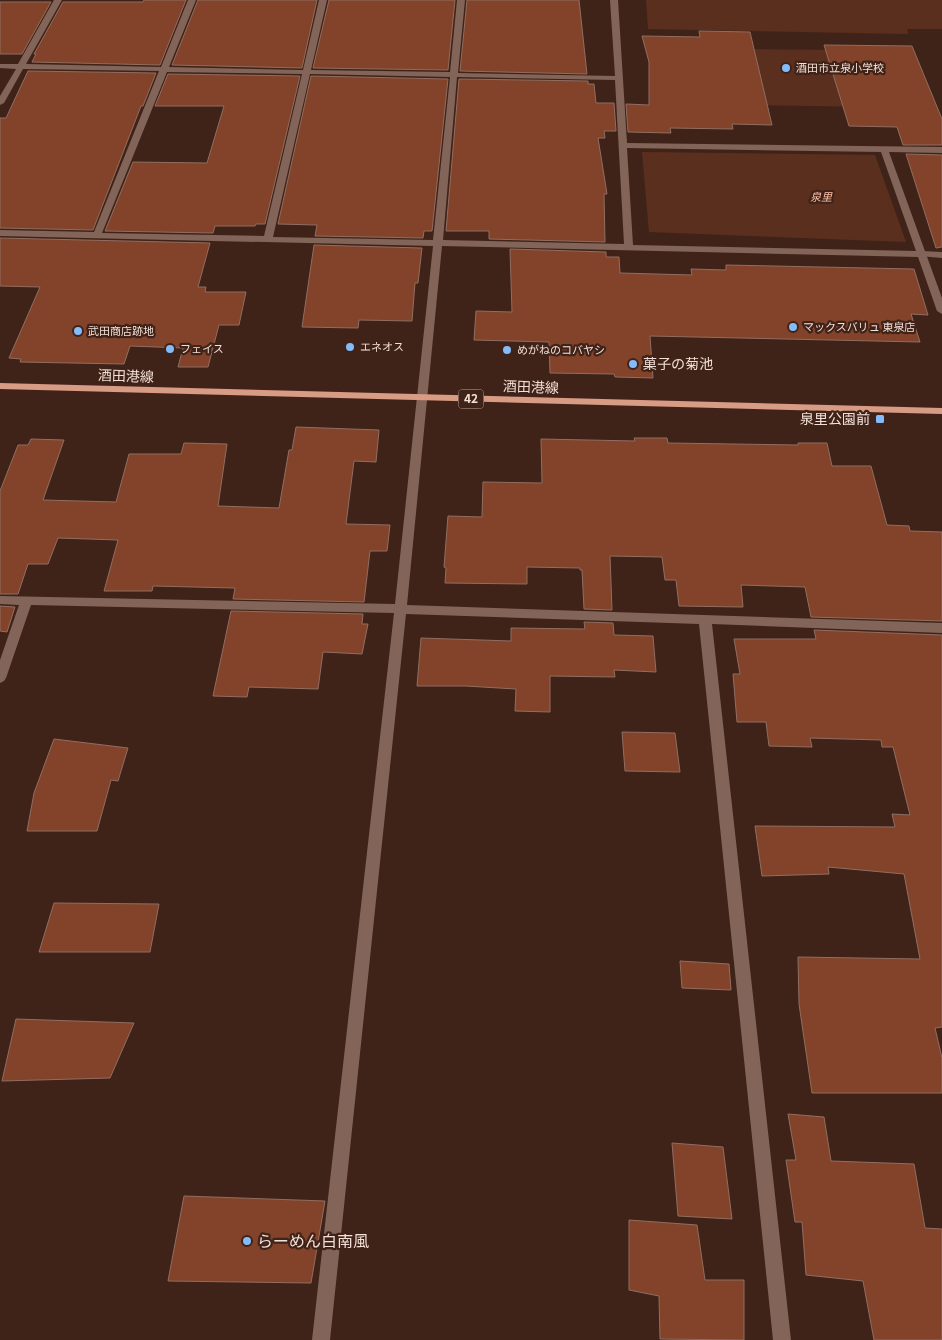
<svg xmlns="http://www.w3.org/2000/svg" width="942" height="1340" font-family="Georgia,'Noto Sans JP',serif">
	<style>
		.green { fill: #5b2f1e }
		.building { fill: #82432a; stroke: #906e61 }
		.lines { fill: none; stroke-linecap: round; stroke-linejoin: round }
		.minor { fill: #826459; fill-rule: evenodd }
		.tertiary { fill: #826459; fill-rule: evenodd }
		.primary { fill: #d89b84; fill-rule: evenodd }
		.poi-dot { fill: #84bcfb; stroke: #402318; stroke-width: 2 }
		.labels { text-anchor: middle; stroke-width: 4.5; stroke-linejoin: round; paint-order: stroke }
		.far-poi-label { font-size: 11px; fill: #f2dfd7; stroke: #402318; text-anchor: start }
		.far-park-label { font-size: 11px; font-style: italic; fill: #fbc0a9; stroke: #402318 }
		.shield { fill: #402318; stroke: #bda79e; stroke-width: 1 }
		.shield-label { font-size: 12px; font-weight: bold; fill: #f2dfd7 }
		.poi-label { font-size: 14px; fill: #f2dfd7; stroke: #402318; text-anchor: start }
		.street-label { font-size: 14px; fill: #f2dfd7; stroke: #402318 }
		.near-poi-label { font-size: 16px; fill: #f2dfd7; stroke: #402318; text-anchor: start }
	</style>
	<rect width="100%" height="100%" fill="#402318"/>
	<g class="green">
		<path d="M646 0H942V29H907L908 34 648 29Z"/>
		<path d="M730 49 840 50 878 107 737 105Z"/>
		<path d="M642 152 875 155 906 242 649 232Z"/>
	</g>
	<g class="building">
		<path d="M144 0H186L160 65 32 62 36 54H34L63 2H143Z"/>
		<path d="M198 0H317L302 68 172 65Z"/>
		<path d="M329 0H455L448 70 313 68Z"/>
		<path d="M467 0H579L587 74 460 71Z"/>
		<path d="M0 2H51L22 54H0Z"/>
		<path d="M699 31 750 32 772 125 732 124 733 129 670 128 671 133 628 132 626 104 649 105V62L642 36 700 37Z"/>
		<path d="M824 45 912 46 942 119V145H903L897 127 849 126Z"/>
		<path d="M28 71 156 73 143 106H141L93 230 0 228V118H6Z"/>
		<path d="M168 74 300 76 265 224H256L255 226H215L213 233 105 231 133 162 207 163 224 106H155Z"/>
		<path d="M311 76 448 79 432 231H424L423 238 315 236 317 225 278 224Z"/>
		<path d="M459 79 588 81V84H594L596 103H614L616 131H604L605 138H598L607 194H604L605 242 489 239V231H446Z"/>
		<path d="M906 154 942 155V247L936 248Z"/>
		<path d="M0 238 210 243 198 287H206L205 292H246L239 325H219L208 367H178L183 348 130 346 124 364 20 362 21 359 9 358 40 287 0 286Z"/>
		<path d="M314 245 422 248 418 283H415L412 321 359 320 358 328 302 327Z"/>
		<path d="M510 249 606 252V257H619L620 273 692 275 691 269 726 270V265L914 269 928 315 911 314 920 342 650 336 653 378 615 377 614 374 550 373 549 342 474 340 476 311 512 312Z"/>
		<path d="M296 427 379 430 376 462 354 461 346 524 390 525 387 551H370L364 602 233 599 235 588 153 586 152 591H104L118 540 58 538 48 564H28L18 594H0V491L18 445H28L31 439 64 440 43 500 116 502 129 454H181L184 443 227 444 218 506 279 508 289 450H292Z"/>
		<path d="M634 438H667L668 443 798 445V443H827L832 466H871L887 525 909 526 910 531 942 532V621L811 617 805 587 741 585 743 607 679 606 676 580H665L662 557 610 556 612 610 584 609 582 570H580V568L527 567V584L445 583 446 568 444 567 448 516 482 517 483 482 542 483 541 439 635 441Z"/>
		<path d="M0 606 15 607 7 632 0 631Z"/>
		<path d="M231 611 363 614 362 624H368L362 654 323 652 318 689 249 687 247 697 213 696Z"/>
		<path d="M584 622 613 623 614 635 653 636 656 672 614 670 615 677 550 676V712L515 711 516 689 465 686H417L421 638 511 641V628L585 629Z"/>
		<path d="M814 630 942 635V1027L935 1028 942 1058V1093H812L799 1004 798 957 920 959 904 874 828 867 829 874 762 876 755 826 895 827 892 814 910 815 893 747H882L881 740 810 738 812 747 769 746 766 722H737L733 674H740L734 639H816Z"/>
		<path d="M622 732 675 733 680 772 625 771Z"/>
		<path d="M54 739 128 748 118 781 111 780 97 831H27L34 793Z"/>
		<path d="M54 903 159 904 150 952H39Z"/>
		<path d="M680 961 729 964 731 990 682 988Z"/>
		<path d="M16 1019 134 1023 110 1078 2 1081Z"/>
		<path d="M788 1114 824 1117 831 1161 914 1164 925 1228 942 1229V1340H874L863 1281 806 1275 802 1222H795L786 1160H796Z"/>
		<path d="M672 1143 723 1147 732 1219 678 1216Z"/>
		<path d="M184 1196 325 1201 311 1283 168 1281Z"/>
		<path d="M629 1220 697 1225 705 1280H744V1340L660 1339 659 1296 629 1290Z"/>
	</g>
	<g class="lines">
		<path class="minor" d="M54 0H62L26 64 161 67 188 0H196L169 67 303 70 319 0H327L311 70 450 72 457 0H465L458 73 615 76 610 0H618L627 143 942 147V153L889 152 942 298V314L937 311 918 257 442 246 407 605 942 623V633L712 624 791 1340H773L699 624 406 614 330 1340H312L394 613 31 605 6 678 4 681 0 683V660L19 605 0 604V596L395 604 433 246 0 236V230L94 232 159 71 23 69 4 103 0 105V96L16 69 0 68V64H18ZM167 72 302 74 264 236 102 233ZM310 74 450 77 433 240 273 237ZM457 77 615 80 624 244 443 240ZM627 148 881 152 916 251 633 245Z"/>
		<path class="tertiary" d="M922 251 942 252V258L919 256V252Z"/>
		<path class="primary" d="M0 383 942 408V414L0 389Z"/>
	</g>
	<g class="poi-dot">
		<circle cx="786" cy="68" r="5"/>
		<circle cx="793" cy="327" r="5"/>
		<circle cx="78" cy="331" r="5"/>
		<circle cx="350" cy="347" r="5"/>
		<circle cx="170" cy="349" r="5"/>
		<circle cx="507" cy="350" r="5"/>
		<circle cx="633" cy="364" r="5"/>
		<rect x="875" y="414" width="10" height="10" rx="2.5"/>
		<circle cx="247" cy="1241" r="5"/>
	</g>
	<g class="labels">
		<g class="far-poi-label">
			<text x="796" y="72">酒田市立泉小学校</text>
			<text x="803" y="331">マックスバリュ 東泉店</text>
			<text x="88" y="335">武田商店跡地</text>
			<text x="360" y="351">エネオス</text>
			<text x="180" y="353">フェイス</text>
			<text x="517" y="354">めがねのコバヤシ</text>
		</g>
		<g class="far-park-label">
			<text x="821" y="201">泉里</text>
		</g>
		<rect class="shield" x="458.5" y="389.5" width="25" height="19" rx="4"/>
		<g class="shield-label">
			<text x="471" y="403">42</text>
		</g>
		<g class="poi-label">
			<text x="643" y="369">菓子の菊池</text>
			<text x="870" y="424" text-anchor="end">泉里公園前</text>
		</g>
		<g class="street-label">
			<text transform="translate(126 376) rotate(2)" y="5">酒田港線</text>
			<text transform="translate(531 387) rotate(2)" y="5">酒田港線</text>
		</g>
		<g class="near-poi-label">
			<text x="257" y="1247">らーめん白南風</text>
		</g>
	</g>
</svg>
